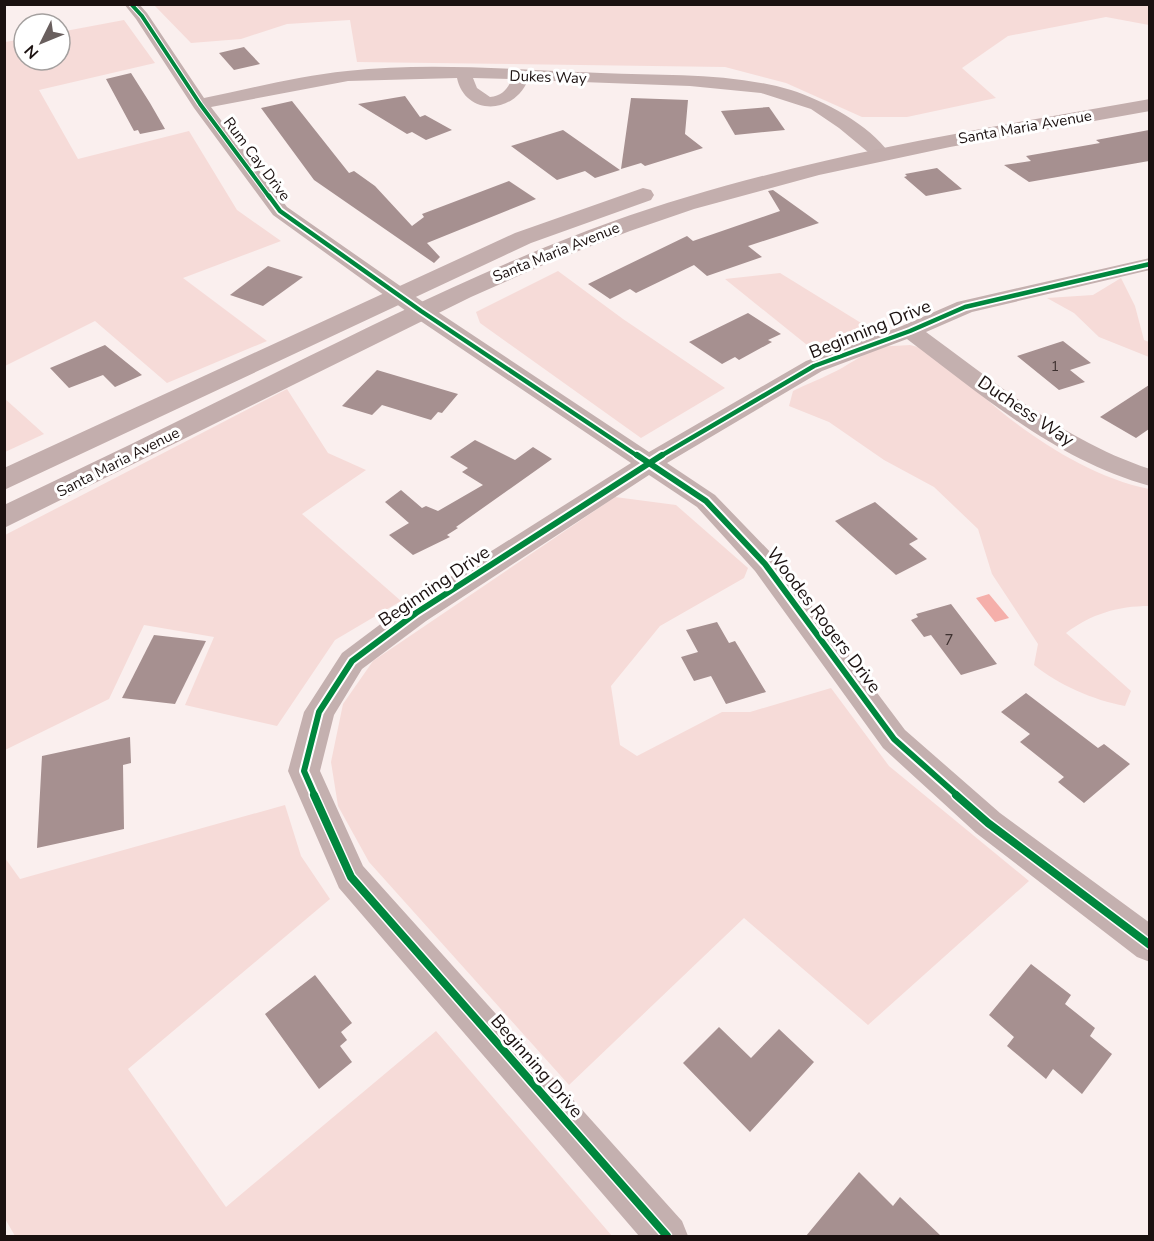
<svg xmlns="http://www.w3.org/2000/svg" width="1154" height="1241" font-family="'Nunito Sans',sans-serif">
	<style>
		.green { fill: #f6dbd8 }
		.water { fill: #f5afaa }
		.building { fill: #a69090 }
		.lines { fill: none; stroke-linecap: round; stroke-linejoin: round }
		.street { fill: #c4b0af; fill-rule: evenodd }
		.secondary { fill: #c3aead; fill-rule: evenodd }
		.cycleway-far3-casing { stroke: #fff; stroke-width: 6 }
		.cycleway-far2-casing { stroke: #fff; stroke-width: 8 }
		.cycleway-far1-casing { stroke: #fff; stroke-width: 10 }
		.cycleway-casing { stroke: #fff; stroke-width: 11 }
		.cycleway-far3 { stroke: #00873e; stroke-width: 4 }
		.cycleway-far2 { stroke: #00873e; stroke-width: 4.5 }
		.cycleway-far1 { stroke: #00873e; stroke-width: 6 }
		.cycleway { stroke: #00873e; stroke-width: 8 }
		.labels { text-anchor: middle; stroke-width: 6; stroke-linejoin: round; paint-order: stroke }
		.far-number-label { font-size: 14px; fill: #3e3130 }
		.far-street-label { font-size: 15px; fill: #1b1110; stroke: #fff }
		.number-label { font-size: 15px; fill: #3e3130 }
		.street-label { font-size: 18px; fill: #1b1110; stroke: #fff }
	</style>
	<rect width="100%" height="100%" fill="#faefee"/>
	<g class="green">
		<path d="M1149 4V25L1106 17 1008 36 962 68 996 98 907 117H862L786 83 725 67 357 62 350 20 287 24 241 39 191 43 154 5Z"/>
		<path d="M124 20 155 63 39 90 78 159 189 131 237 210 281 241 183 278 267 341 167 383 95 321 5 366V42L24 39V60H60V32Z"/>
		<path d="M558 271 623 319 725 388 641 438 480 323 476 312Z"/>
		<path d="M780 273 866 326 812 349 725 279Z"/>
		<path d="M1121 278 1135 306 1144 340 1149 342V357L1099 337 1074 313 1047 298 1093 295Z"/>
		<path d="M910 345C947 353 971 387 999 410 1041 444 1095 478 1149 489V606C1118 606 1091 614 1066 633L1131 691 1125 706C1093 700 1059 685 1034 665L1038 644 992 574 978 529 934 487 884 460 829 422 789 406 793 391C806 384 819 380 832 373 846 367 862 354 877 349 886 345 900 346 910 345Z"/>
		<path d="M287 389 328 453 366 470 302 514 401 601 335 640 277 726 185 705 214 637 144 625 109 699 5 750V535Z"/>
		<path d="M4 398 44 434 5 452H4Z"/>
		<path d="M615 497 676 505 748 568 744 578 660 626 611 686 620 745 637 756 722 712H750L831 688 889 766 1029 881 868 1025 744 918 569 1085 369 862 338 806 331 762 343 704 373 661Z"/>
		<path d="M285 805 301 856 330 899 128 1069 226 1207 436 1031 612 1236H15L4 1217 5 858 20 879Z"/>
	</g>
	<path class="water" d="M989 594 1009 618 995 622 976 598Z"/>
	<g class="building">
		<path d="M244 47 260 64 234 70 219 53Z"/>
		<path d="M131 73 150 103 165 129 140 134 138 130 134 131 106 79Z"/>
		<path d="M405 96 420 117 425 115 452 130 426 140 412 132 407 134 358 104Z"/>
		<path d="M631 98 688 100 685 134 703 148 645 166 641 163 621 169Z"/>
		<path d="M292 101 349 173 354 171 375 186 412 226 424 217 422 214 509 181 536 199 427 243 440 257 434 263 314 180 261 108Z"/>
		<path d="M769 107 785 130 735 135 721 111Z"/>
		<path d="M563 130 620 170 595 178 585 171 557 180 511 146Z"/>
		<path d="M1149 130V161L1029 182 1004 165 1031 161 1026 156 1100 143 1096 140Z"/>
		<path d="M937 168 962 189 926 196 904 177 907 176 905 174Z"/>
		<path d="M773 190 819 223 748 246 762 257 707 276 694 265 636 293 630 289 610 299 588 284 687 236 693 241 780 211 768 191Z"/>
		<path d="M268 266 303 277 263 306 230 295Z"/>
		<path d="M748 313 781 334 768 340 772 342 739 360 735 357 722 364 689 342Z"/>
		<path d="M1063 341 1091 363 1070 370 1085 382 1059 390 1017 356Z"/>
		<path d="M105 345 142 375 115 387 103 375 69 388 50 368Z"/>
		<path d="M377 370 458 394 442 413 438 412 431 420 382 405 372 415 342 406Z"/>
		<path d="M1149 385V429L1136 438 1100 417Z"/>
		<path d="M475 440 515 460 533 447 552 459 456 527 458 528 447 535 450 537 413 555 389 535 409 523 385 502 401 490 422 508 426 506 438 511 483 485 462 472 468 468 450 457Z"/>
		<path d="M875 502 918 539 909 544 927 559 896 575 835 521Z"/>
		<path d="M951 604 997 664 961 675 931 635 924 637 911 620 918 617 916 614Z"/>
		<path d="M717 622 729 643 735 641 766 692 726 704 711 676 694 681 681 657 698 652 686 630Z"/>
		<path d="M154 635 206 641 175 704 122 698Z"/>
		<path d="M1026 693 1098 748 1104 744 1130 764 1084 803 1058 782 1064 777 1020 742 1030 734 1001 712Z"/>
		<path d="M130 737 131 763 123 765 124 829 37 848 42 756Z"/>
		<path d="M1031 964 1071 995 1065 1004 1095 1028 1090 1036 1112 1054 1082 1094 1053 1069 1046 1079 1007 1046 1014 1037 989 1015Z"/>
		<path d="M315 975 352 1023 341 1032 347 1040 340 1046 352 1062 319 1089 265 1014Z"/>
		<path d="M719 1027 751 1058 779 1029 814 1062 750 1132 683 1063Z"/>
		<path d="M859 1172 893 1206 900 1197 941 1236H806Z"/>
	</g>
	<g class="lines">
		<path class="street" d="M124 4H139L147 13 204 98C252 88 299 76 347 71 431 62 517 70 601 73 664 76 729 72 791 90 823 100 870 125 889 153L886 157H874L839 128 811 109 761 93 690 86 528 80C514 115 465 116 457 78L348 81 211 107 287 207 429 306 649 452 806 361 902 326 957 302 1150 258V270L972 312 926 332C996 383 1066 442 1150 469V486C1057 461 983 396 907 339L822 371 667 463 715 495 775 557 905 730 1000 813 1150 923V962L1137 957 976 833 883 748 755 571 697 507 649 475 426 621 362 669 334 715 320 771 363 866 682 1221 688 1236H639L339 888 288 771 304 712 342 653 406 605 631 463 413 316 273 215 194 108 136 19ZM473 78 512 79C507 90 502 96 490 97L477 88Z"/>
		<g class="secondary">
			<path d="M1150 99V111L950 147 819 175 694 209 630 231 550 262 471 297 4 528V505C97 461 189 416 281 370 389 317 497 263 611 222 785 160 968 131 1150 99Z"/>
			<path d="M643 188 651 190 654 195 651 200 531 243 4 490V468L515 233Z"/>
		</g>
		<g class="cycleway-far3-casing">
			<path id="cycleway-far3" d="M131 4 142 16 200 104 270 198"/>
		</g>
		<g class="cycleway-far2-casing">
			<g id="cycleway-far2">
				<path d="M269 196 280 211 421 311 639 457"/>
				<path d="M659 457 814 366 910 331 965 307 1150 264"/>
			</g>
		</g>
		<g class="cycleway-far1-casing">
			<g id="cycleway-far1">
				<path d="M637 455 706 501 765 564 894 739 958 796"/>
				<path d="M315 796 304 771 319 712 352 661 416 613 662 455"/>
			</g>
		</g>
		<g class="cycleway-casing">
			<g id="cycleway">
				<path d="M314 795 351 877 667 1236"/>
				<path d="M956 795 988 823 1150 945"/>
			</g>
		</g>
		<use href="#cycleway-far3" class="cycleway-far3"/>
		<use href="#cycleway-far2" class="cycleway-far2"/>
		<use href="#cycleway-far1" class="cycleway-far1"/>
		<use href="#cycleway" class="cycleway"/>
	</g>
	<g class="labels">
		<g class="far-number-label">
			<text x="1055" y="371">1</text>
		</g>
		<g class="far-street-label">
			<text transform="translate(548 77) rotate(2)" y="5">Dukes Way</text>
			<text transform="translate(1025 127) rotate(-10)" y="5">Santa Maria Avenue</text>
			<text transform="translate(257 159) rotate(53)" y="5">Rum Cay Drive</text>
			<text transform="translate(556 252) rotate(-22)" y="5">Santa Maria Avenue</text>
			<text transform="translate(118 462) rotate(-27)" y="5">Santa Maria Avenue</text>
		</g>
		<g class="number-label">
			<text x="949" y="645">7</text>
		</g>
		<g class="street-label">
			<text transform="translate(870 329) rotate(-22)" y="6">Beginning Drive</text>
			<text transform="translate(1026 411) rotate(34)" y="6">Duchess Way</text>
			<text transform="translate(434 586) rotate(-34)" y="6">Beginning Drive</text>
			<text transform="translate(824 620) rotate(53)" y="6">Woodes Rogers Drive</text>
			<text transform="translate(537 1066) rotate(49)" y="6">Beginning Drive</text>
		</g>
	</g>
	<rect width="1154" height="1241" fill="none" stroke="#1b1110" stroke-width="12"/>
	<g transform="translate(42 42) rotate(227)"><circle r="28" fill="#ffffff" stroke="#a4a09f" stroke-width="1.5"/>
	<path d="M0-4.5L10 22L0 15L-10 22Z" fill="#695f5e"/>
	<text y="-9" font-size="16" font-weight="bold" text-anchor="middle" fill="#1b1110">N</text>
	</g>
</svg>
